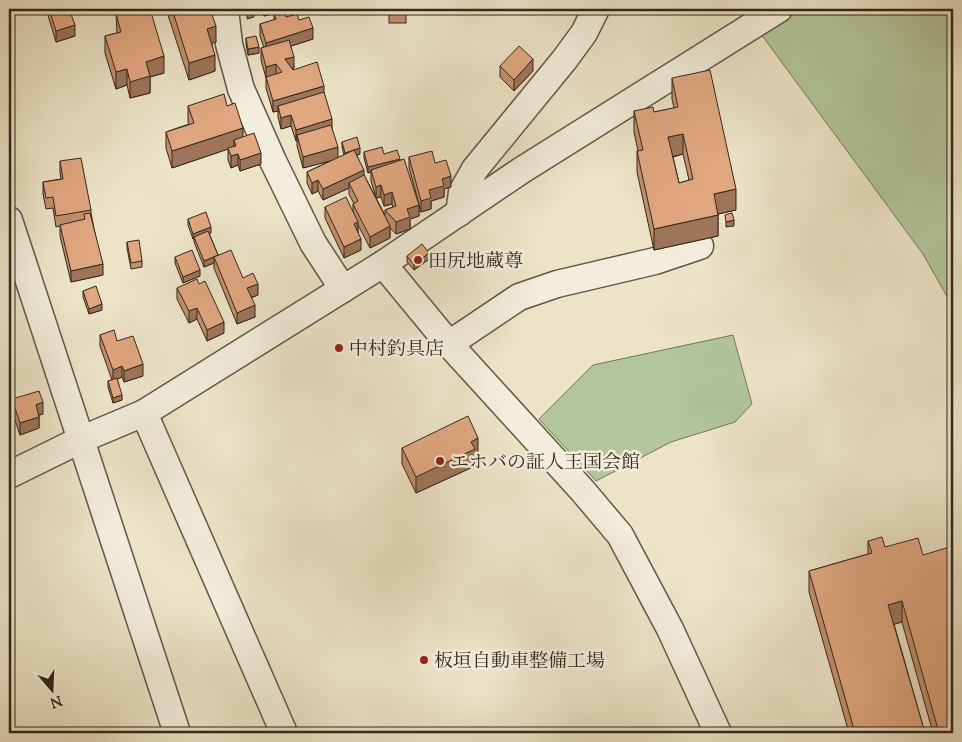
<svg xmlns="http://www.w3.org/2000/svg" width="962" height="742" font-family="'Sorts Mill Goudy','Noto Serif JP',serif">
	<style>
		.green { fill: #b2c59b; stroke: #72765b }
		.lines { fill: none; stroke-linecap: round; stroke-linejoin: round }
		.minor-casing { stroke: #605646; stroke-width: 29 }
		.minor { stroke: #f3eddb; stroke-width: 26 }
		.wall { fill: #c2906e; stroke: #31271b; fill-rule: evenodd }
		.shaded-wall { fill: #9e755a; stroke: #31271b }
		.building { fill: #e1a780; stroke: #31271b; fill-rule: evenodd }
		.poi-dot { fill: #8f2418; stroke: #f3eddb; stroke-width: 2 }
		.labels { text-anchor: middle; stroke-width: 5; stroke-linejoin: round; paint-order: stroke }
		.poi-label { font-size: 19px; fill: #31271b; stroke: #f3eddb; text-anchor: start }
	</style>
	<rect width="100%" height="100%" fill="#ede4c8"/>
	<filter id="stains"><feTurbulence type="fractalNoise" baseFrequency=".004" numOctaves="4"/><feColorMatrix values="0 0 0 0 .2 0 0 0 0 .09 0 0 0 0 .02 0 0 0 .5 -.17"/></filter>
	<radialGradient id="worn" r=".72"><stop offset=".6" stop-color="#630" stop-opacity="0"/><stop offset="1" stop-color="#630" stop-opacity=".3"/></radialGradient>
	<g class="green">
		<path d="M750 9H953V307L923 254 758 30Z"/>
		<path d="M733 335 752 404 735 422 671 442 596 481 539 419 593 365Z"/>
	</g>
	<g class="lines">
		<g class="minor-casing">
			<g id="minor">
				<path d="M225 9 229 44 241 89 273 161 313 243 343 289"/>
				<path d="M459 213 462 192 475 169 565 59 584 33 596 9"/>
				<path d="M9 220 177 733"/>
				<path d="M383 264 449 344 582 490 620 535 670 629 718 733"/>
				<path d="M449 344 519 297 557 284 655 261 700 246"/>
				<path d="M144 413 284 733"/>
				<path d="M9 475 80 440 144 413 383 264 522 170 779 9"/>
			</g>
		</g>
		<use href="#minor" class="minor"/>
	</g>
	<g class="wall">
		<path d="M46 9H69L75 36 56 42Z"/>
		<path d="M166 9H210L216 42 212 43 215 71 189 80Z"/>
		<path d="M262 9H292L284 11 286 17 299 20 313 39 291 46 294 68H292L324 92 332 129 338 158 344 155 342 147V142L360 154 357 155 364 175 385 215V210L393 207 392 204 384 206 381 197 376 198 371 181V172L368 173 364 158V152L384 154 400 160 419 204 409 168V157L435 163 451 187 444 189V197L431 201V209L421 212 419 205V216L410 219V229L396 234 390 228V238L370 248 358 225V233L361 250 344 258 325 218V207L353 212V204H354L349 194V188L323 200 318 191 312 194 307 183V172L332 160 303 168 297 146V141H296L291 126 281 129 278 117V111L273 112 266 88V78L261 60V48H264L260 36V24L274 20V14L280 12 264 16Z"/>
		<path d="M307 9H330V12L307 13Z"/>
		<rect x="389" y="9" width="17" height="14"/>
		<path d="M134 13 164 73 150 77V93L130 98 127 85 116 89 105 53V36L117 33 116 14Z"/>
		<path d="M246 38 259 53 248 55 246 44Z"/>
		<path d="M500 66 533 71 514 91 500 77Z"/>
		<path d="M672 78 736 210 718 214V236L654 250 637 172V151H638L634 132V111L654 112 674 108 672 99ZM683 154 689 180 679 183 673 157Z"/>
		<path d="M188 106H227L243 136 261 164 240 171 238 165 231 168 228 160V149L172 168 166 148V132L189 124 188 122Z"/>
		<path d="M60 161 91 210V213L103 275 71 282 60 236V226L56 227 53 208 46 209 43 194V182L61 179 60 173Z"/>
		<path d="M188 219 211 233H209L218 255 243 278 258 295 251 298 255 317 237 324 214 268V263L204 267 194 242V239H193L188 225Z"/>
		<path d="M127 242 142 261V267L131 269 127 248Z"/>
		<path d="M407 256 429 259 414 270 407 262Z"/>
		<path d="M175 257 200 276 183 283 175 263Z"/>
		<path d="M177 288 224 333 207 341 197 319 189 323 177 299Z"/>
		<path d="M83 291 102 310 89 314 83 297Z"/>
		<path d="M100 335 117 341 143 376 124 382 122 377 117 379 122 400 113 403 108 387V381L112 380 100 346Z"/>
		<path d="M12 399 43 414 39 415V428L20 435 12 411Z"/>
		<path d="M402 448 478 455 475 456V466L416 493 402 464Z"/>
		<path d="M868 541 885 547 953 733H933L902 622 894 624 925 733H849L809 592V571L868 554Z"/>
	</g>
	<g class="shaded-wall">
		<path d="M264 9H292L264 16Z"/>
		<path d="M254 11V17L247 19V13Z"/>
		<path d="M75 25V36L56 42V31Z"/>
		<path d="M216 26V42L207 45V29Z"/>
		<path d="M313 28V39L266 54V43Z"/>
		<path d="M259 47V53L248 55V49Z"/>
		<path d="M215 55V71L189 80V63Z"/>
		<path d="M164 56V73L150 77V93L130 98V82L146 62Z"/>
		<path d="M294 57V68L285 71V59Z"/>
		<path d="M533 59V71L514 91V80Z"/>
		<path d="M276 64V75L266 78V67Z"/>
		<path d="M127 69V85L116 89V72Z"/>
		<path d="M324 86V97L278 106V111L273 112V101Z"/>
		<path d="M291 115V126L281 129V118Z"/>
		<path d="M332 119V131L297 135V141H296V130Z"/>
		<path d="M243 128V144L234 140V147L172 168V151Z"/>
		<path d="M683 134V154L668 158V137Z"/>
		<path d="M338 147V159L303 168V157Z"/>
		<path d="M360 148V154L345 158V153Z"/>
		<path d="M261 153V164L240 171V160Z"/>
		<path d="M238 154V165L231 168V156Z"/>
		<path d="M400 159V165L371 170V172L368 173V167Z"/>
		<path d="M364 170V181L349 183V188L323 200V189Z"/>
		<path d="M451 176V187L444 189V197L431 201V209L421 212V201L429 190 442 179Z"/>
		<path d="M318 180V191L312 194V183Z"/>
		<path d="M381 185V197L376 198V187Z"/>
		<path d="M736 189V210L714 215V194Z"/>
		<path d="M392 192V204L384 206V195Z"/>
		<path d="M419 205V216L410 219V229L396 234V222L407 209Z"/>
		<path d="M718 215V236L654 250V229Z"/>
		<path d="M734 220V226L726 227V222Z"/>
		<path d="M358 222V233L354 224Z"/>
		<path d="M390 226V238L370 248V237Z"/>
		<path d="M211 227V233L195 239 194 237V239H193V234Z"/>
		<path d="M361 239V250L344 258V247Z"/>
		<path d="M429 253V259L414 270V265Z"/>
		<path d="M214 257V263L204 267V261Z"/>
		<path d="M103 264V275L71 282V271Z"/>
		<path d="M200 270V276L183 283V277Z"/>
		<path d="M258 284V295L247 299V288Z"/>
		<path d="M102 304V310L89 314V309Z"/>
		<path d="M255 305V317L237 324V313Z"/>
		<path d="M197 308V319L189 323V311Z"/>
		<path d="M224 322V333L207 341V330Z"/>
		<path d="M143 364V376L124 382V371Z"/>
		<path d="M122 366V377L113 381V370Z"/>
		<path d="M122 395V400L113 403V398Z"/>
		<path d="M43 402V414L36 416V405Z"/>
		<path d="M39 417V428L20 435V423Z"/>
		<path d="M478 438V455L475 456V466L416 493V477L471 442Z"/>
		<path d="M902 601V622L888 626V605Z"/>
	</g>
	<g class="building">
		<path d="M49 9H69L75 25 56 31Z"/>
		<path d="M133 9 134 13 150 9 164 56 146 62 150 76 130 82 127 69 116 72 105 36 121 32 116 14Z"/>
		<path d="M172 9H210L216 26 207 29 215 55 189 63Z"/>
		<path d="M246 9H254V11L247 13Z"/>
		<rect x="389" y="9" width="17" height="3"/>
		<path d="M284 10 286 17 297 14 299 20 309 17 313 28 266 43 260 24 276 19 274 14Z"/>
		<path d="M256 36 259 47 248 49 246 38Z"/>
		<path d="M289 40 294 57 285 59 293 70 317 62 324 86 273 101 266 77 282 72 276 64 266 67 261 48Z"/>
		<path d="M519 46 533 59 514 80 500 66Z"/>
		<path d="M710 70 736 189 714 194 718 215 654 229 637 151 643 150 634 111 653 107 654 112 678 107 672 78ZM683 134 693 179 679 183 668 137Z"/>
		<path d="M324 92 332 119 296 130 291 115 281 118 278 106Z"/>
		<path d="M224 94 227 106 235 103 243 128 172 151 166 132 194 123 188 106Z"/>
		<path d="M331 125 338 147 303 157 297 135Z"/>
		<path d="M254 133 261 153 240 160 238 154 231 156 228 148 236 146 234 140Z"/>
		<path d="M357 137 360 148 345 153 342 142Z"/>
		<path d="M382 147 384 154 397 150 400 159 368 167 364 152Z"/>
		<path d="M354 150 364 170 323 189 318 180 312 183 307 172Z"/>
		<path d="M432 151 435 163 446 160 451 176 442 179 444 186 429 190 431 198 421 201 409 157Z"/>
		<path d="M81 158 91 210 56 216 53 197 46 198 43 182 63 179 60 161Z"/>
		<path d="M404 159 419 205 407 209 410 217 396 222 385 210 396 206 392 192 384 195 381 185 376 187 371 170Z"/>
		<path d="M364 175 390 226 370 237 353 204 358 201 349 183Z"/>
		<path d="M346 197 358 222 354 224 361 239 344 247 325 207Z"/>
		<path d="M206 212 211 227 193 234 188 219Z"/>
		<path d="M90 213 103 264 71 271 60 225 85 219 84 214Z"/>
		<path d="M732 213 734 220 726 222 725 215Z"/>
		<path d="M208 231 218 255 204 261 194 237Z"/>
		<path d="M139 240 142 261 131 263 127 242Z"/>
		<path d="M422 244 429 253 414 265 407 256Z"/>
		<path d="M192 250 200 270 183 277 175 257Z"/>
		<path d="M231 250 243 278 253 273 258 284 247 288 255 305 237 313 214 257Z"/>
		<path d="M197 279 199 284 205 281 224 322 207 330 197 308 189 311 177 288Z"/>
		<path d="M96 286 102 304 89 309 83 291Z"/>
		<path d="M114 330 117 341 133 336 143 364 124 371 122 366 113 370 100 335Z"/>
		<path d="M117 378 122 395 113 398 108 381Z"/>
		<path d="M39 391 43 402 36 405 39 417 20 423 12 399Z"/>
		<path d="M468 416 478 438 471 442 475 449 416 477 402 448Z"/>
		<path d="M882 537 885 547 918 538 923 555 953 546V733H939L902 601 888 605 925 733H855L809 571 872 553 868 541Z"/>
	</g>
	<g class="poi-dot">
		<circle cx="418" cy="260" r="5"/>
		<circle cx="339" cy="348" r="5"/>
		<circle cx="440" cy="461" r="5"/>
		<circle cx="424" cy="660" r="5"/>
	</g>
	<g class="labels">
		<g class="poi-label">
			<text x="428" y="267">田尻地蔵尊</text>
			<text x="349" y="355">中村釣具店</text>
			<text x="450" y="468">エホバの証人王国会館</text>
			<text x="434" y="667">板垣自動車整備工場</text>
		</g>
	</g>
	<rect width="962" height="742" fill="none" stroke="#ede4c8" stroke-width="30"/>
	<rect x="10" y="10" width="942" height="722" fill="none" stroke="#31271b" stroke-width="2.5"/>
	<rect x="15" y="15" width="932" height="712" fill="none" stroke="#31271b"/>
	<g transform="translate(52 690) rotate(161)" stroke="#f3eddb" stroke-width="4" paint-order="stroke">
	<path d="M0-4L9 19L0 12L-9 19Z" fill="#31271b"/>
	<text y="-8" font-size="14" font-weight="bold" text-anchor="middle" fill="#31271b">N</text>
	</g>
	<rect width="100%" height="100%" filter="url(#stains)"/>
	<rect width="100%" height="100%" fill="url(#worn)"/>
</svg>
